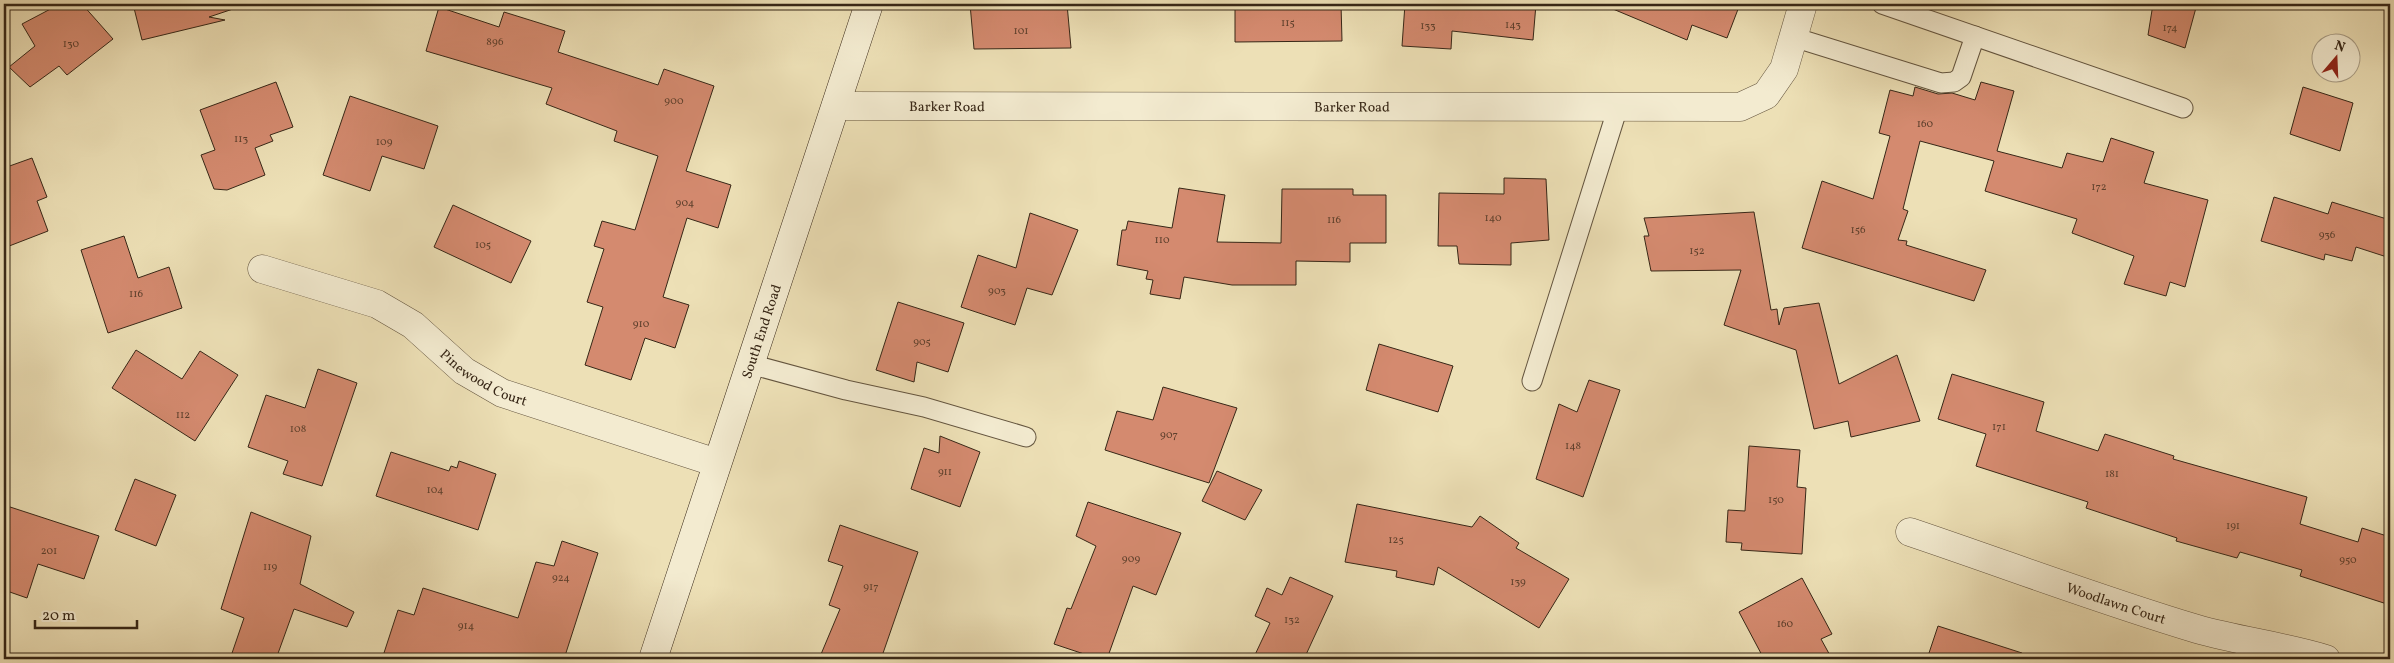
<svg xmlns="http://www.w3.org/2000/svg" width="2394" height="663" font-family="Vollkorn,serif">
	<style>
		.building { fill: #d48a6f; stroke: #372717 }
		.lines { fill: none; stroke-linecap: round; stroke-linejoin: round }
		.service-casing { stroke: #64553f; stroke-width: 21 }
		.minor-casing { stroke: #64553f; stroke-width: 29 }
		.secondary-casing { stroke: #372717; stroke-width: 29 }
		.service { stroke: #f3ebd0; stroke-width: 19 }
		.minor { stroke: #f3ebd0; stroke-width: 28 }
		.secondary { stroke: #f3ebd0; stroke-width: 28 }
		.labels { text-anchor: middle; stroke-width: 4; stroke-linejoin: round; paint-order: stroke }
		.number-label { font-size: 11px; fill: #5e402d }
		.street-label { font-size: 14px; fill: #372717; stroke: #f3ebd0 }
	</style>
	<rect width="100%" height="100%" fill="#ede0b6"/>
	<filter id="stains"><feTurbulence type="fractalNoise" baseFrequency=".004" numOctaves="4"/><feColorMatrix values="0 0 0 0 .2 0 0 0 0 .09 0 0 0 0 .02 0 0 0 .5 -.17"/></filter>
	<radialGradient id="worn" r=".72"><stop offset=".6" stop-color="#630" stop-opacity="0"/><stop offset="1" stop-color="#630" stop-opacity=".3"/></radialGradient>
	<g class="building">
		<path d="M60 4H82L113 39 67 75 59 66 30 87 9 67 35 46 22 24Z"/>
		<path d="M133 4H233V9L209 17 225 20 142 40Z"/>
		<path d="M970 4H1067L1071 48 974 49Z"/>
		<path d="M1235 4H1341L1342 41 1235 42Z"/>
		<path d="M1405 4H1536L1533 40 1452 31 1451 49 1402 46Z"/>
		<path d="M1601 4H1740L1727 38 1692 25 1687 40Z"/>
		<path d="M2153 4H2197L2185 48 2148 35Z"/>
		<path d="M439 7 499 27 504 12 565 31 558 52 658 85 664 69 714 86 686 171 731 185 718 228 687 218 663 297 689 305 675 348 645 338 631 380 585 365 603 307 587 302 604 249 594 246 602 221 635 230 658 156 614 141 617 131 546 104 552 88 426 51Z"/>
		<path d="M276 82 293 127 270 135 273 141 255 148 265 175 227 190 214 189 201 155 215 150 200 110Z"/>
		<path d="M1981 82 2014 91 1997 151 2062 168 2067 153 2103 162 2111 138 2154 152 2144 183 2208 200 2185 287 2170 282 2166 296 2124 284 2134 256 2072 233 2077 219 1985 191 1994 161 1920 141 1903 209 1908 211 1898 240 1907 241 1906 245 1986 270 1974 301 1802 248 1822 181 1873 199 1890 136 1879 133 1890 90 1913 96 1915 87 1938 94 1952 93 1975 100Z"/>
		<path d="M2303 87 2353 103 2340 151 2290 134Z"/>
		<path d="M350 96 438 126 424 169 382 156 370 191 323 175Z"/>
		<path d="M32 158 47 197 37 201 48 231 4 248V168Z"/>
		<path d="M1504 178 1546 179 1549 240 1511 243V265L1459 264 1457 246H1438L1439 193 1504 194Z"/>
		<path d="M1179 188 1225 195 1217 242 1281 243 1282 189H1353V195H1386V243H1350V262L1296 261V285H1232L1184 277 1180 299 1150 294 1153 280 1146 279 1148 271 1117 265 1122 230H1126L1128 221 1172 228Z"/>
		<path d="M2274 197 2328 214 2332 202 2390 220V258L2356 247 2352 261 2325 254 2324 260 2261 241Z"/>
		<path d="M453 205 531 241 511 283 434 247Z"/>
		<path d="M1754 212 1771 310 1777 309 1779 325 1784 308 1819 303 1839 384 1897 355 1920 421 1851 437 1848 421 1814 429 1796 350 1724 325 1741 270 1651 271 1644 236H1649L1644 218Z"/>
		<path d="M1030 213 1078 230 1052 295 1027 288 1015 325 961 307 978 255 1016 268Z"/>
		<path d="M124 236 138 278 169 267 182 308 108 333 81 250Z"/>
		<path d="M898 302 964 323 948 372 917 362 914 382 876 370Z"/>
		<path d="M1379 344 1453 366 1438 412 1366 390Z"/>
		<path d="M136 350 182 379 200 351 238 375 195 441 112 388Z"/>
		<path d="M318 369 357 383 322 486 283 474 288 461 248 447 266 395 305 408Z"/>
		<path d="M1952 374 2044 402 2036 431 2098 451 2105 434 2174 456 2173 459 2307 497 2300 524 2358 542 2362 528 2390 537V605L2300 576 2302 570 2240 552 2237 558 2176 541 2177 538 2086 508 2088 502 1976 466 1986 434 1938 419Z"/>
		<path d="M1589 380 1620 390 1583 497 1536 479 1559 404 1577 412Z"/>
		<path d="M1163 387 1237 408 1209 483 1105 450 1117 411 1153 420Z"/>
		<path d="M940 436 980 452 960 507 911 489 924 448 939 453Z"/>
		<path d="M1749 446 1800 450 1797 487 1806 488 1802 554 1741 550 1742 543 1726 542 1728 510 1745 511Z"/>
		<path d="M391 452 449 471 451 466 457 468 459 461 496 474 478 530 376 496Z"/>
		<path d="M1217 471 1262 490 1245 520 1202 501Z"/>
		<path d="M135 479 176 495 156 546 115 530Z"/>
		<path d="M1088 502 1181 533 1156 595 1133 586 1107 659H1099L1054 644 1067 608 1071 609 1096 546 1076 536Z"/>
		<path d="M1357 504 1472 527 1480 516 1519 543 1516 548 1569 579 1539 628 1438 567 1434 585 1396 577 1397 571 1345 562Z"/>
		<path d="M4 505 99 536 84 579 38 564 27 598 4 590Z"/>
		<path d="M251 512 311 536 300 584 354 612 347 627 294 609 276 659H230L244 618 221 609Z"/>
		<path d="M840 525 918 552 881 659H819L840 609 829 605 843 566 828 561Z"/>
		<path d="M562 541 598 553 564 659H382L398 610 414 615 423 588 518 618 536 562 554 566Z"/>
		<path d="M1290 577 1333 596 1304 659H1253L1270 623 1255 616 1267 588 1282 595Z"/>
		<path d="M1802 578 1832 634 1821 639 1832 659H1764L1739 612Z"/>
		<path d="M1938 626 2022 653V659H1927Z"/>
	</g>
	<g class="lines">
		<g class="service-casing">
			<g id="service">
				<path d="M1882 4 2183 108"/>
				<path d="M1793 37 1941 83 1954 82 1961 77 1975 36"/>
				<path d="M750 364 846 390 924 407 1026 437"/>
				<path d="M1532 381 1618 107"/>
			</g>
		</g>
		<g class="minor-casing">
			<g id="minor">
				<path id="s1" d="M836 106 1740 107 1766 95 1784 69 1803 4"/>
				<path id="s2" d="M262 269 377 304 413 325 464 371 502 393 717 463"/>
				<path id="s3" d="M1910 532C2005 564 2100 600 2197 629 2239 641 2284 646 2326 659"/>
			</g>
		</g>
		<g class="secondary-casing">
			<g id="secondary">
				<path id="s4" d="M653 659 869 4"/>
			</g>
		</g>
		<use href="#service" class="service"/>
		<use href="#minor" class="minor"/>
		<use href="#secondary" class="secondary"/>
	</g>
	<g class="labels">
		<g class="number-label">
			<text x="1288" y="26">115</text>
			<text x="1513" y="28">143</text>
			<text x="1428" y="29">133</text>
			<text x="2170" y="31">174</text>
			<text x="1021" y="34">101</text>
			<text x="495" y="45">896</text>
			<text x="71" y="47">130</text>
			<text x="674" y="104">900</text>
			<text x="1925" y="127">160</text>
			<text x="241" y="142">113</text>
			<text x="384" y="145">109</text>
			<text x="2099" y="190">172</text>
			<text x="685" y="206">904</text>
			<text x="1493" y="221">140</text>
			<text x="1334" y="223">116</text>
			<text x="1858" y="233">156</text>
			<text x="2327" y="238">936</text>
			<text x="1162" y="243">110</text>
			<text x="483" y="248">105</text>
			<text x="1697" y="254">152</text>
			<text x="997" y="294">903</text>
			<text x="136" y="297">116</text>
			<text x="641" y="327">910</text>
			<text x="922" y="345">905</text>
			<text x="183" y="418">112</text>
			<text x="1999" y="430">171</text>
			<text x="298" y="432">108</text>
			<text x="1169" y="438">907</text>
			<text x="1573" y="449">148</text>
			<text x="945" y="475">911</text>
			<text x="2112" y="477">181</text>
			<text x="435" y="493">104</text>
			<text x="1776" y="503">150</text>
			<text x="2233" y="529">191</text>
			<text x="1396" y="543">125</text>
			<text x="49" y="554">201</text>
			<text x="1131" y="562">909</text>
			<text x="2348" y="563">950</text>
			<text x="270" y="570">119</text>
			<text x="561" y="581">924</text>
			<text x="1518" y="585">139</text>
			<text x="871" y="590">917</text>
			<text x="1292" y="623">132</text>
			<text x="1785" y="627">160</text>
			<text x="466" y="629">914</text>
		</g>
		<g class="street-label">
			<text dy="5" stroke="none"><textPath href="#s1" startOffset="111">Barker Road</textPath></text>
			<text dy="5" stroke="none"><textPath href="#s1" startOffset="516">Barker Road</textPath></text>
			<text dy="5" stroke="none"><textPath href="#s4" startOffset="345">South End Road</textPath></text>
			<text dy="5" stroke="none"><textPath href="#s2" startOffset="251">Pinewood Court</textPath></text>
			<text dy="5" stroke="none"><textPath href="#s3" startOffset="218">Woodlawn Court</textPath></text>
		</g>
	</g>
	<rect width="2394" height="663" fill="none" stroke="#ede0b6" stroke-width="20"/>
	<rect x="5" y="5" width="2384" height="653" fill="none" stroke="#372717" stroke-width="2.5"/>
	<rect x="10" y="10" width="2374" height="643" fill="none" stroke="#372717"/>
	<g transform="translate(2336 58) rotate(19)"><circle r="24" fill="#f3ebd0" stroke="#a89d86"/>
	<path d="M0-4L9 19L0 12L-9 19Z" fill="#8f2418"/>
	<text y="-8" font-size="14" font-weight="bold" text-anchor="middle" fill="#372717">N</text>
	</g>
	<path d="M35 620v8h102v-8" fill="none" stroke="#372717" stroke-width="2.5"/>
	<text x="42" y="620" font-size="15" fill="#372717" stroke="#f3ebd0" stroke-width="4" paint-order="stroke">20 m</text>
	<rect width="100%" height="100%" filter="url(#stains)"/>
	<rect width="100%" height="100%" fill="url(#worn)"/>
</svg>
